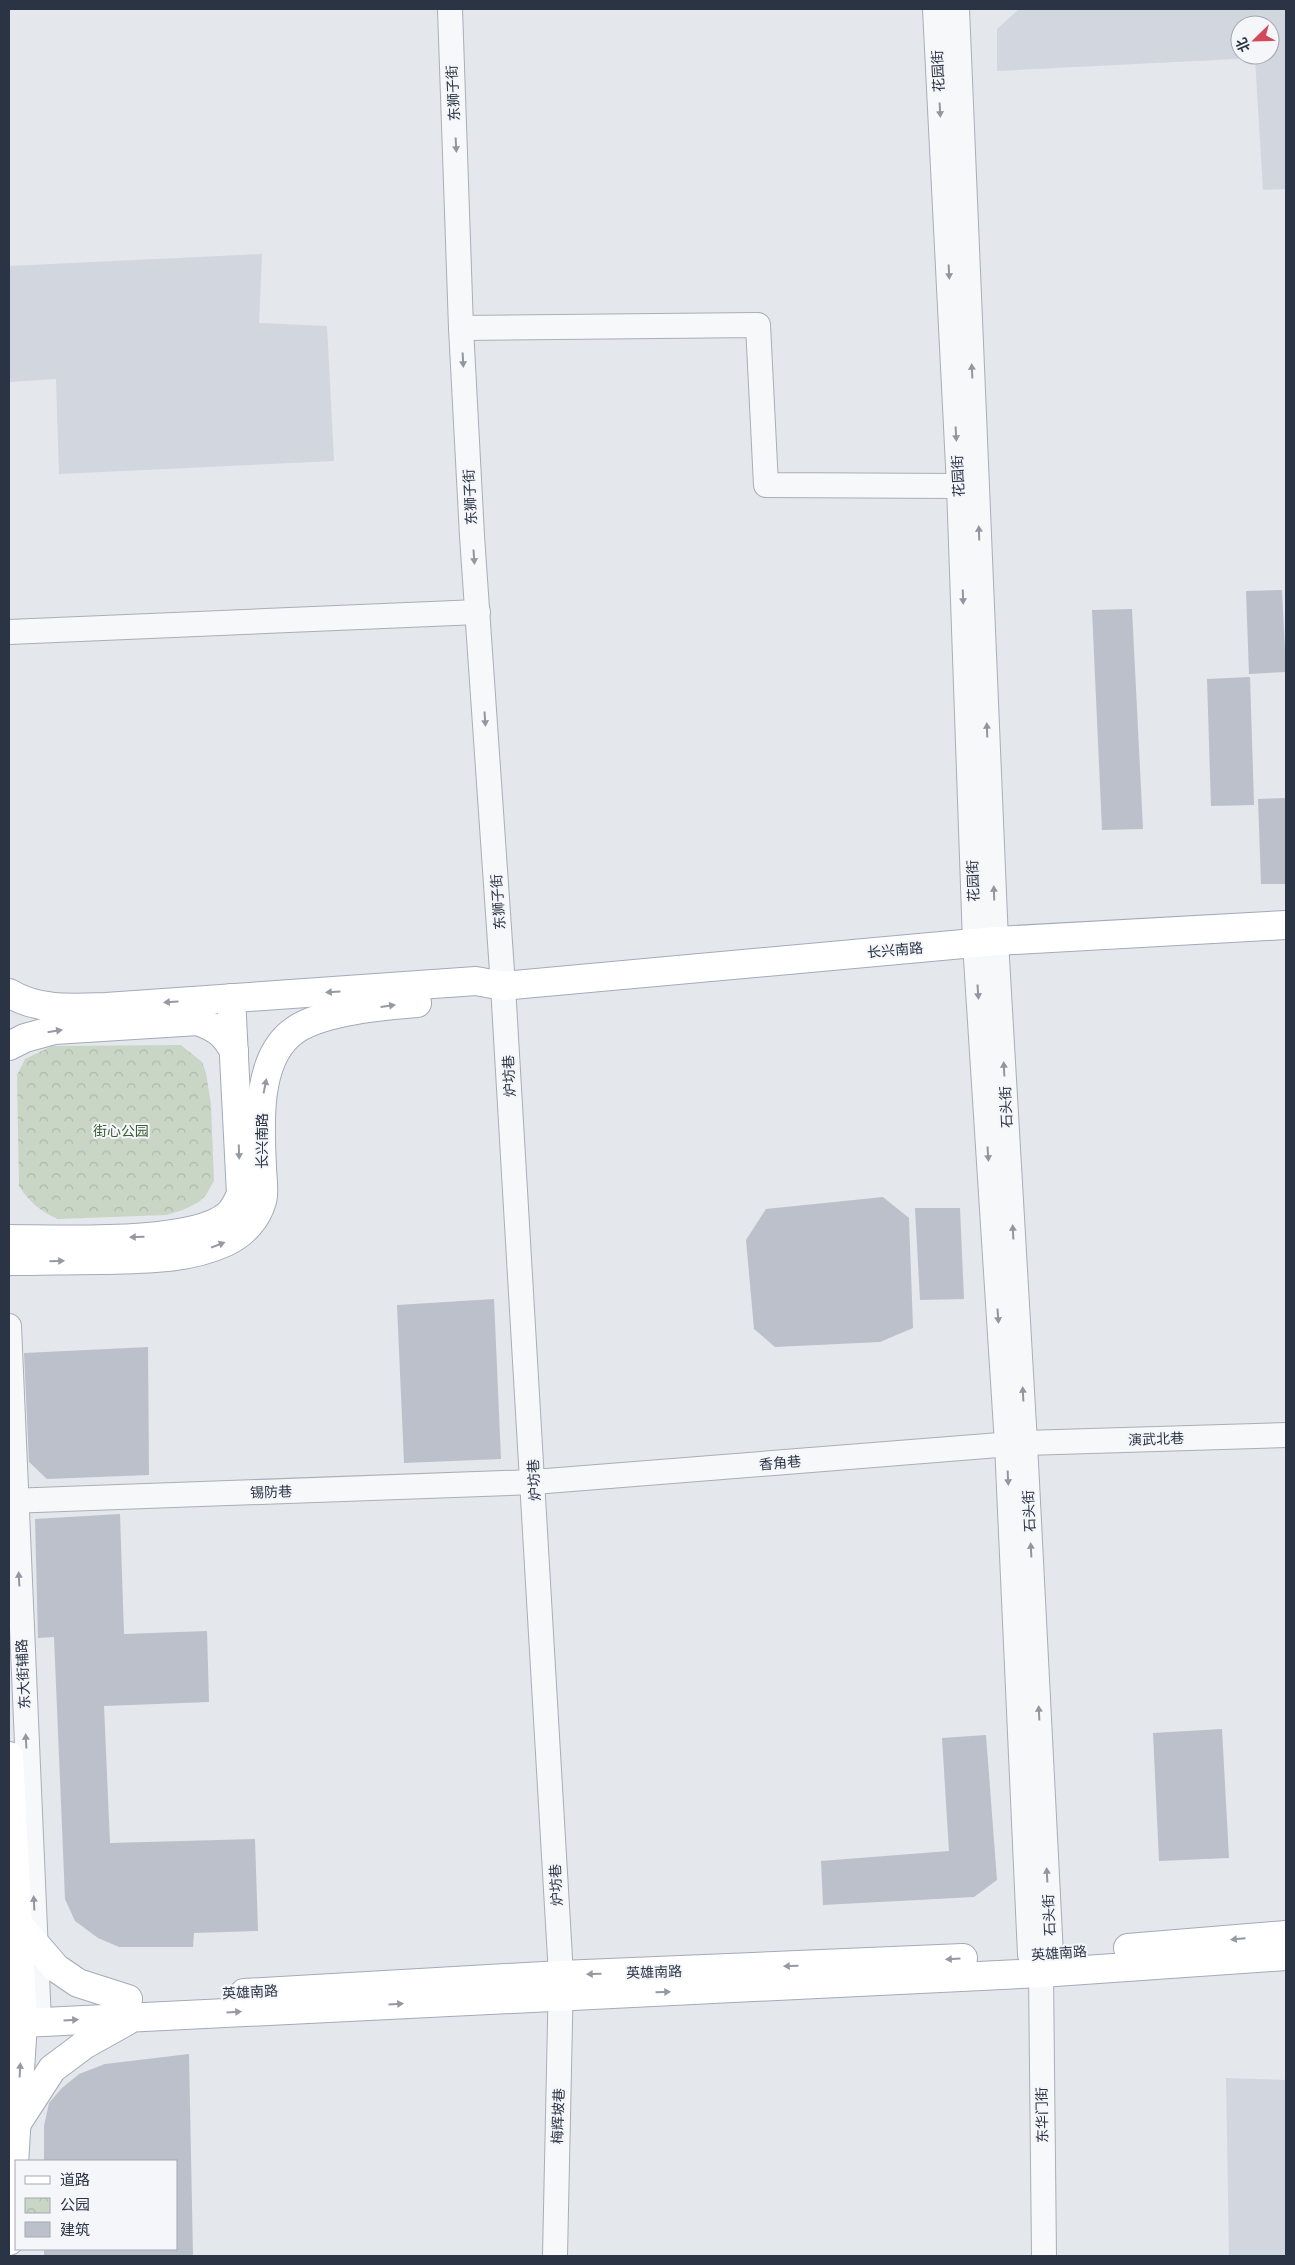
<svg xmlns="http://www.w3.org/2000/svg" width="1295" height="2265" font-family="Commissioner,'Noto Sans SC',sans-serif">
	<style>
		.built { fill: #d2d6de; fill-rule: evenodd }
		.park { fill: url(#park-crowns) }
		.building { fill: #bbc0ca }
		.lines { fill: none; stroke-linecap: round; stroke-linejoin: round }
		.minor-casing { stroke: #a9aeb7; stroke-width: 26 }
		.major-casing { stroke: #a3abb8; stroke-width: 30 }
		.minor { stroke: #f7f8fa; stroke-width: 24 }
		.major { stroke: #fff; stroke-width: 28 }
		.oneway { fill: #9196a0 }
		.oneway2 { fill: #959aa2 }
		.labels { text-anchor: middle; stroke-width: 4; stroke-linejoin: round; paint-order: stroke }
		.street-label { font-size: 14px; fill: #2b3445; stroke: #f4f6f9 }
		.park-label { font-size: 14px; fill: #3f6138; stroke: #f4f6f9 }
	</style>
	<defs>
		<pattern id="park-crowns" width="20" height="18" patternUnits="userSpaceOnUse" patternTransform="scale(1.25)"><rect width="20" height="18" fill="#c9d6c5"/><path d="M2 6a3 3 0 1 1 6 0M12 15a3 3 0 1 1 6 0" fill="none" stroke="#adb8ab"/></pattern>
	</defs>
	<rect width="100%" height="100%" fill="#e4e7ec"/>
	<g class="built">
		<path d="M1019 9H1286V189L1263 190 1255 58 997 71V29ZM1240 25H1270V55H1240Z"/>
		<path d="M262 254 259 323 327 326 334 461 59 474 56 379 9 382V266Z"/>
		<path d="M1226 2078 1286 2080V2256H1229Z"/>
	</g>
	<path class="park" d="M181 1045 202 1062 206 1073 211 1105 214 1181 206 1195 199 1202 183 1210 166 1215 58 1219C40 1211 29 1202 19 1186L17 1075 25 1059 52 1046Z"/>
	<g class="building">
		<path d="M1282 590 1286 672 1249 674 1246 591Z"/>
		<path d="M1132 609 1143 829 1102 830 1092 610Z"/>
		<path d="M1250 677 1254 805 1211 806 1207 679Z"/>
		<path d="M1286 798V884H1261L1258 799Z"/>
		<path d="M883 1197 909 1218 913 1328 880 1342 775 1347 754 1329 746 1240 766 1209Z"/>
		<path d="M915 1208H960L964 1299 920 1300Z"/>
		<path d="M494 1299 501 1459 404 1463 397 1305Z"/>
		<path d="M148 1347 149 1475 47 1479 29 1462 24 1353Z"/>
		<path d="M120 1514 124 1634 207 1631 209 1702 104 1706 110 1843 255 1839 258 1931 194 1933 193 1947H119L98 1938 75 1921 65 1899 54 1637 38 1638 35 1519Z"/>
		<path d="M1222 1729 1229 1858 1159 1861 1153 1733Z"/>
		<path d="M986 1735 997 1880 974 1897 823 1905 821 1861 949 1851 942 1738Z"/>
		<path d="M189 2054 193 2256H44V2249H176V2161H44V2126L49 2103 62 2088 79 2074 105 2064Z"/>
	</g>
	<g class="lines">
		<g class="minor-casing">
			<g id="minor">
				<path d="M450 9 461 328 472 536 503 986 561 1975 555 2256"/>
				<path d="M935 9 959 486 975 943 1007 1444 1030 1955 1041 1973"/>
				<path d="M957 9 996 941 1025 1443 1051 1955 1041 1973 1044 2256"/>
				<path d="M461 328 758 325 766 485 959 486 975 488"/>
				<path d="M9 632 478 612"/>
				<path d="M9 1326 39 2022"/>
				<path d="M9 1501 534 1482 1025 1443 1286 1435"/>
			</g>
		</g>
		<g class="major-casing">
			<g id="major">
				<path d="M9 993C38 1011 73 1008 106 1007L476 981 503 986 996 941 1286 925"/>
				<path d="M9 1046 25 1038 54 1030 198 1021C218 1029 224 1033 234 1051"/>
				<path d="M9 1239C58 1239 194 1246 229 1214 235 1208 238 1201 241 1194L231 998"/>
				<path d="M9 1261C40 1261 72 1260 103 1260 145 1259 187 1260 226 1242 243 1234 257 1219 262 1201 265 1191 262 1177 262 1167 260 1126 256 1063 290 1034 316 1011 383 1006 417 1003"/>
				<path d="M9 1756 23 2023 9 2241"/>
				<path d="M18 1924 56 1968 78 1983 128 1999"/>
				<path d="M1128 1948 1286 1935"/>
				<path d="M244 1993 561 1975 963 1958"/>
				<path d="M9 2017 23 2023 1041 1973 1286 1956"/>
				<path d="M19 2120 52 2069 84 2045 127 2021"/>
			</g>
		</g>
		<use href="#minor" class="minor"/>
		<use href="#major" class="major"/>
	</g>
	<defs><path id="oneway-solid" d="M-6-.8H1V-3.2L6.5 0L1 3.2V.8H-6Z" transform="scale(1.25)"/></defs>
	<g class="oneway">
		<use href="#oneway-solid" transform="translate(940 110) rotate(87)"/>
		<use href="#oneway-solid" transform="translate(456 145) rotate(87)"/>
		<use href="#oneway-solid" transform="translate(949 272) rotate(87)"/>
		<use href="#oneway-solid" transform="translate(463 360) rotate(87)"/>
		<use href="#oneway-solid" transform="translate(972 371) rotate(-93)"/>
		<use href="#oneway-solid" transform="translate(956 434) rotate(87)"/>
		<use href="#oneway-solid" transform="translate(979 533) rotate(-92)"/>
		<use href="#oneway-solid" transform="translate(474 557) rotate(86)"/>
		<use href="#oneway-solid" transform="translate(963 597) rotate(88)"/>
		<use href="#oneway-solid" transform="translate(485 719) rotate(86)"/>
		<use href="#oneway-solid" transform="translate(987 730) rotate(-92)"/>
		<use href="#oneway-solid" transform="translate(994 893) rotate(-92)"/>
		<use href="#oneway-solid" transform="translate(978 992) rotate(86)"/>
		<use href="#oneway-solid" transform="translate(1004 1069) rotate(-93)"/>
		<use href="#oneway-solid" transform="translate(988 1154) rotate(86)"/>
		<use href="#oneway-solid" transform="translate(1013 1232) rotate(-93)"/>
		<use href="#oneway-solid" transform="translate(998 1316) rotate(86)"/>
		<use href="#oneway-solid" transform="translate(1023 1394) rotate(-93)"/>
		<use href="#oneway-solid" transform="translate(1008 1478) rotate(87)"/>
		<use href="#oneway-solid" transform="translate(1031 1550) rotate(-93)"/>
		<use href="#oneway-solid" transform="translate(19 1579) rotate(-93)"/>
		<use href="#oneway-solid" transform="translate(1039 1713) rotate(-93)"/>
		<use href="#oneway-solid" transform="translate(26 1741) rotate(-93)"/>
		<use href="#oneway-solid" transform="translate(1047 1875) rotate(-93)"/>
		<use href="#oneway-solid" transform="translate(34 1903) rotate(-93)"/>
	</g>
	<g class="oneway2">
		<use href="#oneway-solid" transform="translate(333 992) rotate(176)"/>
		<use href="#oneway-solid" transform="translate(171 1002) rotate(176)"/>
		<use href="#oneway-solid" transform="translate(388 1006) rotate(-8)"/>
		<use href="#oneway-solid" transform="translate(55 1031) rotate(-9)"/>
		<use href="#oneway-solid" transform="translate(265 1086) rotate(-79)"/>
		<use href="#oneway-solid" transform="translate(239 1152) rotate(88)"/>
		<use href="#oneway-solid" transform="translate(137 1237) rotate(179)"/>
		<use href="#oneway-solid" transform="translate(218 1245) rotate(-21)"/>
		<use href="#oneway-solid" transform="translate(57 1261) rotate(-1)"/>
		<use href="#oneway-solid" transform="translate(1238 1939) rotate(175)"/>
		<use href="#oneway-solid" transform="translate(953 1959) rotate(177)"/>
		<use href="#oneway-solid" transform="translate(791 1966) rotate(178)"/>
		<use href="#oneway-solid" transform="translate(594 1974) rotate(178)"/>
		<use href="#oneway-solid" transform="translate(663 1992) rotate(-2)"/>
		<use href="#oneway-solid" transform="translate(396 2004) rotate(-3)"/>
		<use href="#oneway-solid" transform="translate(234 2012) rotate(-3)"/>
		<use href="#oneway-solid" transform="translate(71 2020) rotate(-3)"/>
		<use href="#oneway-solid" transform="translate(20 2070) rotate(-87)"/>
	</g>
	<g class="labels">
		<g class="street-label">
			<text transform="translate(938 71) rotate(-93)" y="5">花园街</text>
			<text transform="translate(453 93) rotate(-93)" y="5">东狮子街</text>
			<text transform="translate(958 476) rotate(-93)" y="5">花园街</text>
			<text transform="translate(470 497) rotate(-93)" y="5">东狮子街</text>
			<text transform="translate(973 881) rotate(-92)" y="5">花园街</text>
			<text transform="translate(498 902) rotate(-94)" y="5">东狮子街</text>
			<text transform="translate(895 950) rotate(-5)" y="5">长兴南路</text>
			<text transform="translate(509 1076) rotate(-93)" y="5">炉坊巷</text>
			<text transform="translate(1006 1107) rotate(-93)" y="5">石头街</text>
			<text transform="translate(262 1141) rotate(-90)" y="5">长兴南路</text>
			<text transform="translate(1156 1439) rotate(-2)" y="5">演武北巷</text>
			<text transform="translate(780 1463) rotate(-5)" y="5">香角巷</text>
			<text transform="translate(534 1480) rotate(-93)" y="5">炉坊巷</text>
			<text transform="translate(271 1492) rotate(-2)" y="5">锡防巷</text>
			<text transform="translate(1029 1511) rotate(-93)" y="5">石头街</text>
			<text transform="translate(23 1674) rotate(-93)" y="5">东大街辅路</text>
			<text transform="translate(556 1885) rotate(-93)" y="5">炉坊巷</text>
			<text transform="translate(1049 1915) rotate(-93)" y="5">石头街</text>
			<text transform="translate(1059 1953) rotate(-4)" y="5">英雄南路</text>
			<text transform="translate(654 1972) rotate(-2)" y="5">英雄南路</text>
			<text transform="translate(250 1992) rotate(-3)" y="5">英雄南路</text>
			<text transform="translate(1042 2115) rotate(-91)" y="5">东华门街</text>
			<text transform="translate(558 2116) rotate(-88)" y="5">梅辉坡巷</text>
		</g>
		<g class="park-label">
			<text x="121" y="1136">街心公园</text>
		</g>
	</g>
	<rect width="1295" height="2265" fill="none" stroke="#2b3445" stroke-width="20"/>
	<rect x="15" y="2160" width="162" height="90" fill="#f4f6f9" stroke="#a4a8b1"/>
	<rect x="25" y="2176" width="25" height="8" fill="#ffffff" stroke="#a4a8b1"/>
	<text x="60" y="2185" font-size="15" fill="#2b3445">道路</text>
	<rect x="25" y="2198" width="25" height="15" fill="url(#park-crowns)" stroke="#a4a8b1"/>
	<text x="60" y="2210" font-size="15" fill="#2b3445">公园</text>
	<rect x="25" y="2222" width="25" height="15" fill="#bbc0ca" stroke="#a4a8b1"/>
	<text x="60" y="2235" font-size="15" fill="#2b3445">建筑</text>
	<g transform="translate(1255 40) rotate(247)"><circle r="24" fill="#f4f6f9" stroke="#a4a8b1"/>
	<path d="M0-4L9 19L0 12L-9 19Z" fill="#d1495b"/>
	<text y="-8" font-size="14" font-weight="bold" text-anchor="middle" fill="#2b3445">北</text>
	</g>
</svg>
